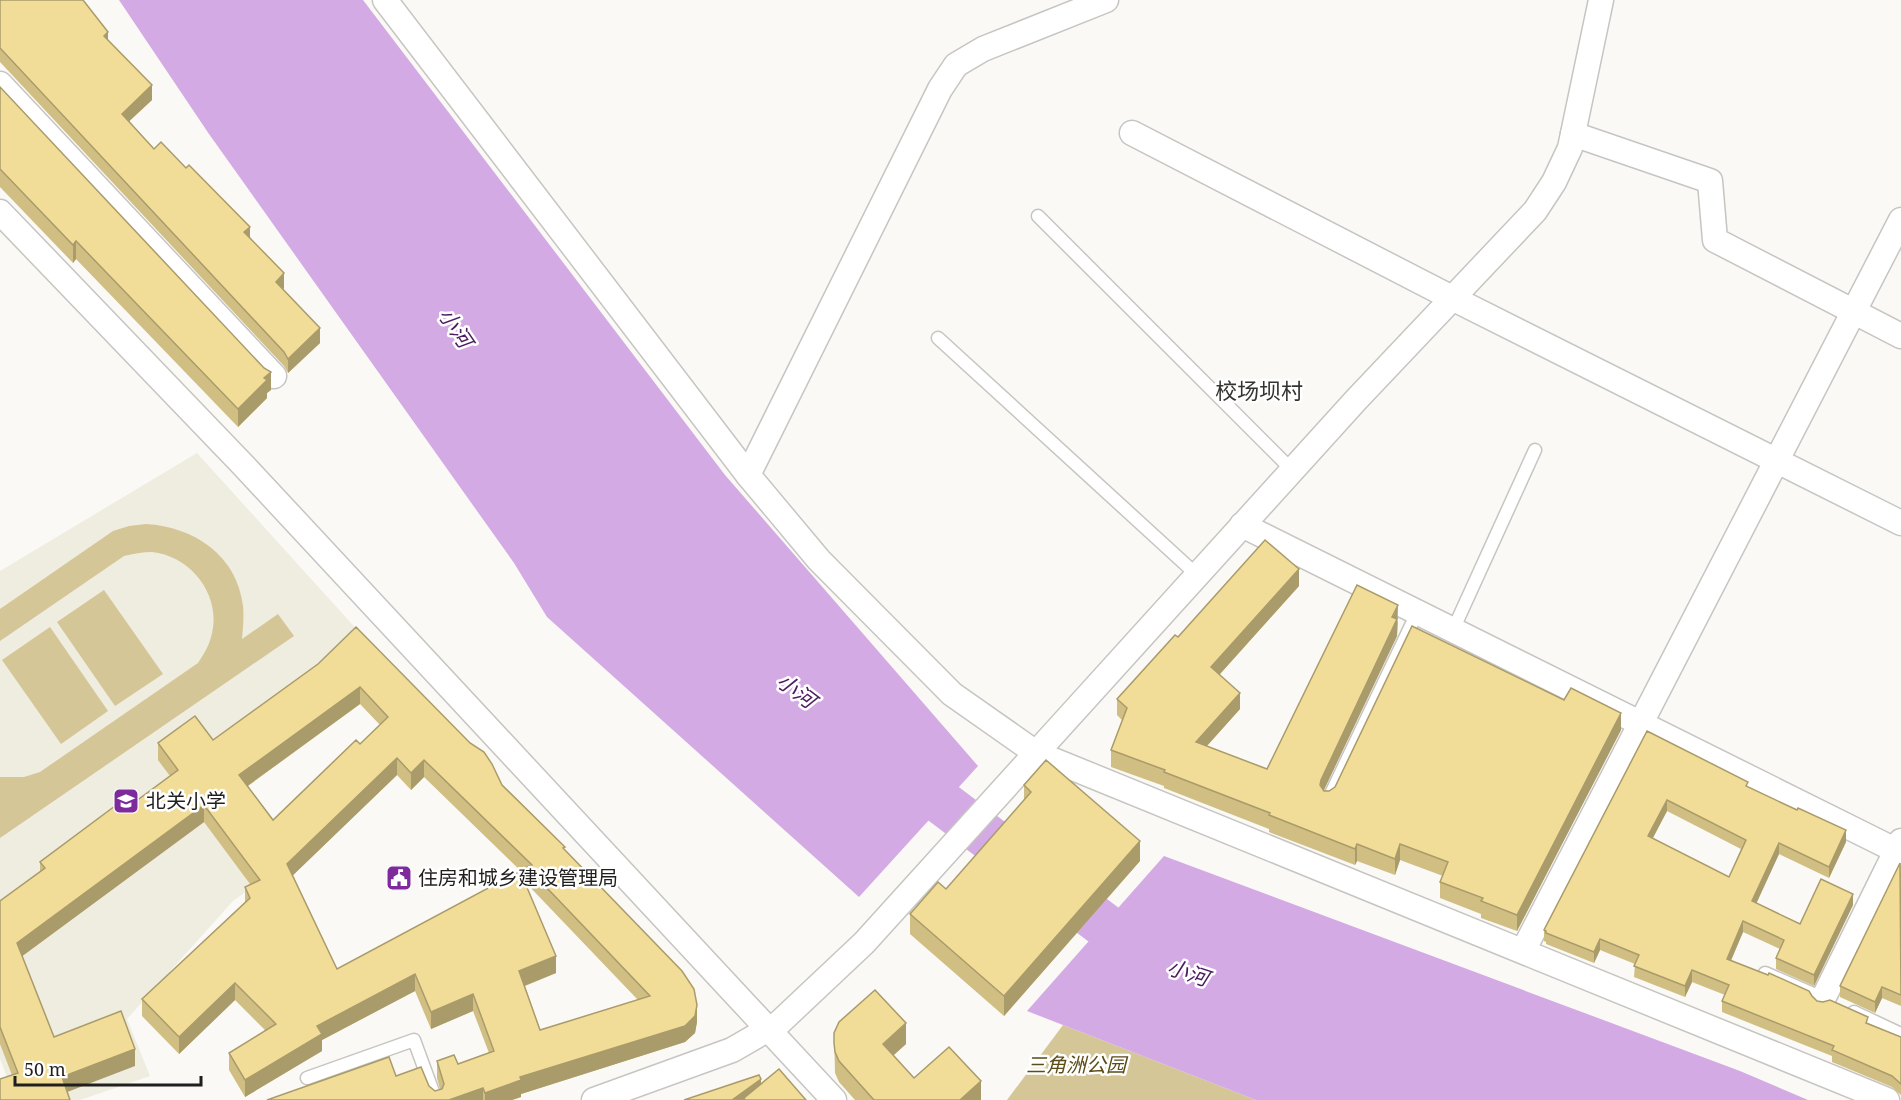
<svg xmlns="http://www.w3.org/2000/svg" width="1901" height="1100" font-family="'Noto Serif','Noto Sans SC',serif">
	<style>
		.built { fill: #efece0 }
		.green { fill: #d4c697 }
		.water { fill: #d3aae4 }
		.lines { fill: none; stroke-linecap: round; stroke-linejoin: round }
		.river { stroke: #d3aae4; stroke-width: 45 }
		.lane-casing { stroke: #c7c5c2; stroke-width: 15 }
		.street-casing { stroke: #c7c5c2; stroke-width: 27 }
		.lane { stroke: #fff; stroke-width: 12 }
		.street { stroke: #fff; stroke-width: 24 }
		.wall { fill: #d0be83; fill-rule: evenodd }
		.shaded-wall { fill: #a99b6a }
		.building { fill: #f2dd98; stroke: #a99b6a; stroke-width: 1.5; fill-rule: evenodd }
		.labels { text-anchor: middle; stroke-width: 5; stroke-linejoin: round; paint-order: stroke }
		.poi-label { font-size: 20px; fill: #201f1e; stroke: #fff; text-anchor: start }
		.park-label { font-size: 20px; font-style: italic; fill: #5b4c18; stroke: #fff }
		.water-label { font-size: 21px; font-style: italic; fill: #4d1c5f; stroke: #fff }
		.quarter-label { font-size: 22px; fill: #343431; stroke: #fff }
	</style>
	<rect width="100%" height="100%" fill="#faf9f5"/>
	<path class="built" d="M197 453 361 634 213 745 293 857 233 901 127 1019 150 1076 80 1100H16L0 1059V571Z"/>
	<g class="green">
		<path d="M146 524C194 527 237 555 243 606 244 617 243 628 242 639L278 614 294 636 0 838V777H24L40 772 198 663C204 654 210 644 212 633 221 595 191 556 152 552 142 552 133 554 124 556L0 641V609L113 531 129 526Z"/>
		<path d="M104 590 163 674 115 706 57 622Z"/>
		<path d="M50 627 108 711 61 744 2 660Z"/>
		<path d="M1063 1025 1256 1100H1007Z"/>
	</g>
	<g class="water">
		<path d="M119 0H363L725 475 978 766 859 897 547 617 514 563 209 134Z"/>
		<path d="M1164 856 1740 1071 1808 1100H1256L1027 1011Z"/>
	</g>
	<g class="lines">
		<path class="river" d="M895 767 1153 962"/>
		<g class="lane-casing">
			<g id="lane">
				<path d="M1038 216 1292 470"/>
				<path d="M938 338 1197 575"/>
				<path d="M1453 630 1535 450"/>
				<path d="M1328 800 1417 613"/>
				<path d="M1765 973 1827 1000"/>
				<path d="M1854 1012 1901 1034"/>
				<path d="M307 1078 414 1040 436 1100"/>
			</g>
		</g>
		<g class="street-casing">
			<g id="street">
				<path d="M385 0 748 475 819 560 952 694 1036 753 1887 1100"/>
				<path d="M0 84 274 376"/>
				<path d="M1132 133 1452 298 1901 523"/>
				<path d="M1573 134 1710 181 1715 240 1901 336"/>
				<path d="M0 212 244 466 834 1100"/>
				<path d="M748 475 940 89 956 65 983 49 1106 0"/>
				<path d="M1242 525 1901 853"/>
				<path d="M1523 951 1901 220"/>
				<path d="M1823 999 1901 841"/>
				<path d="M594 1100 732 1050 779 1023 864 943 1356 400 1535 211 1554 182 1570 148 1601 0"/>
			</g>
		</g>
		<use href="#lane" class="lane"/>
		<use href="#street" class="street"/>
	</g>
	<g class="wall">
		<path d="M0 0 108 40 152 100 129 121 154 149 250 237 284 288 283 290 320 343 288 373 284 366 0 62Z"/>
		<path d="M0 87 271 390 267 393V398L238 427 76 259 73 263 0 187Z"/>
		<path d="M1299 586 1220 674 1240 709 1207 746 1267 769 1398 621 1397 636 1324 790 1329 791 1621 730 1517 931 1481 918V914L1440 898V882L1443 876 1400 860 1395 875 1357 861 1355 865 1269 832V829L1164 788V786L1111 767V750L1122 720 1117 715V699L1178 637Z"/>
		<path d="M356 627 502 785 565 850 697 1022 695 1033 685 1042 521 1094V1097L512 1100H267L396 1076 429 1086 435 1091 440 1089 437 1078V1061L458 1064 489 1053 473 1011 431 1029 415 991 322 1040V1051L245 1097 229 1070V1053L266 1031 235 1000 179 1054 142 1016V999L245 902V887L250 884 204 822 22 956 54 1037 135 1066 12 1075 0 1044V901L40 872V862L128 807 170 776 158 760V743L213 740 318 664ZM360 704 380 725 360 744 273 820 248 786ZM397 775 411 790 424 777 527 877V884L638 1000 540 1030 525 986 556 973 337 969 293 875Z"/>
		<path d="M1647 731 1846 842 1829 878 1779 854 1756 903 1800 924 1853 905 1814 986 1776 969V958L1780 949 1743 932 1731 960 1812 996 1817 1001 1901 1037V1095L1892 1087 1832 1062V1056L1722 1012V1001L1725 995 1692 982 1685 997 1634 977 1635 964 1600 950 1594 963 1546 944V942L1544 941V930ZM1667 811 1741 849 1729 877 1653 838Z"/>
		<path d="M1024 785 1140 861 1004 1016 910 934V914L946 889 1024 800Z"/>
		<path d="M1901 864V1006L1882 998 1875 1013 1840 997V986Z"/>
		<path d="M834 1033 906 1044 893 1055 914 1078 981 1100H855L839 1082 835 1073Z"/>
	</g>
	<g class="shaded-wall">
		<path d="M108 32V47L104 36Z"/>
		<path d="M152 85V100L122 128V114Z"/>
		<path d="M250 227V241L244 232Z"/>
		<path d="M76 241V259L73 263V245Z"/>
		<path d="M284 273V288L276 297V282Z"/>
		<path d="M320 328V343L288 373V359Z"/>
		<path d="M271 372V390L267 393V398L238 427V409L264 378Z"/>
		<path d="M1299 569V586L1211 684V667Z"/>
		<path d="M1398 605 1397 636 1321 796V780Z"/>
		<path d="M360 687V704L239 792V775Z"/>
		<path d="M1240 693V709L1196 758V742Z"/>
		<path d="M1621 713V730L1517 931V915Z"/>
		<path d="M397 758V775L287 881V864Z"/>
		<path d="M424 760V777L411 790V773Z"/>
		<path d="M1667 800V811L1648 847V836Z"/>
		<path d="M204 805V822L17 960V943Z"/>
		<path d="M1846 830V842L1829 878V867Z"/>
		<path d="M1140 841V861L1004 1016V996Z"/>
		<path d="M1779 843V854L1752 913V901Z"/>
		<path d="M1357 844V861L1355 865V849Z"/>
		<path d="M1400 844V860L1395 875V859Z"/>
		<path d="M1853 894V905L1814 986V975Z"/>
		<path d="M1743 921V932L1727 970V959Z"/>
		<path d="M1600 939V950L1594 963V952Z"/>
		<path d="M556 956V973L519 988V971Z"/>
		<path d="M1692 970V982L1685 997V986Z"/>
		<path d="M415 974V991L322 1040V1051L245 1097V1080L317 1026Z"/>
		<path d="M235 983V1000L179 1054V1037Z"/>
		<path d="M1882 987V998L1875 1013V1002Z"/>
		<path d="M473 994V1011L431 1029V1012Z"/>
		<path d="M697 1005V1022L695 1033 685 1042 521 1094V1097L512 1100H485V1093L520 1077Z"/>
		<path d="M906 1023V1044L883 1065V1044Z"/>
		<path d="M135 1049V1066L62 1094V1077Z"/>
		<path d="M761 1079V1090L744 1098V1100H732Z"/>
		<path d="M981 1081V1100H960Z"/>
		<path d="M483 1088V1100H449Z"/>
	</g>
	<g class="building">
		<path d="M0 0H83L108 32 104 36 152 85 122 114 154 149 161 142 186 168 189 165 250 227 244 232 284 273 276 282 320 328 288 359 284 352 0 48Z"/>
		<path d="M0 87 264 368 271 372 264 378 267 380 238 409 76 241 73 245 0 169Z"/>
		<path d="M1265 540 1299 569 1211 667 1240 693 1196 742 1267 769 1357 585 1398 605 1392 617 1397 619 1321 780 1320 785 1324 791H1329L1335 787 1412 626 1564 700 1571 688 1621 713 1517 915 1481 901 1483 898 1440 882 1448 862 1400 844 1395 859 1357 844 1355 849 1269 815 1270 813 1164 772 1165 770 1111 750 1127 708 1117 699 1175 635 1178 637Z"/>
		<path d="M356 627 470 743 484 752 492 764 502 785 565 847 563 848 682 971 694 989 697 1005 695 1016 685 1026 520 1077 521 1080 485 1093 483 1088 449 1100H267L389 1057 396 1076 421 1067 429 1086 435 1091 442 1089 444 1084 437 1061 454 1055 458 1064 494 1051 473 994 431 1012 415 974 317 1026 322 1034 245 1080 229 1053 276 1024 235 983 179 1037 142 999 250 898 245 887 260 880 204 805 17 943 54 1037 121 1011 135 1049 62 1077 70 1100H0V1079L18 1073 0 1027V901L45 868 40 862 123 800 128 807 178 770 158 743 195 716 213 740 318 664ZM360 687 388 717 360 744 356 740 273 820 239 775ZM397 758 411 773 424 760 532 865 527 867 650 996 540 1030 519 971 556 956 520 871 337 969 287 864Z"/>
		<path d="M1647 731 1748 782 1746 786 1797 810 1798 808 1846 830 1829 867 1779 843 1752 901 1800 924 1821 879 1853 894 1814 975 1776 958 1784 940 1743 921 1727 959 1768 975 1769 973 1809 991 1812 996 1817 1001 1823 1002 1830 1000 1868 1017 1866 1023 1901 1037V1084L1892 1076 1832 1050 1834 1046 1722 1001 1729 985 1692 970 1685 986 1634 966 1639 955 1600 939 1594 952 1546 933V931L1544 930ZM1667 800 1746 840 1729 877 1648 836Z"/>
		<path d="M1046 760 1140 841 1004 996 910 914 938 882 946 889 1031 792 1024 785Z"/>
		<path d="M1900 863 1901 995 1882 987 1875 1002 1840 986Z"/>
		<path d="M875 990 906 1023 883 1044 914 1078 949 1047 981 1081 960 1100H874L839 1061 835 1052 834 1043V1033L839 1022Z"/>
		<path d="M779 1069 806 1100H745L744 1098Z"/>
		<path d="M759 1075 761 1079 732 1100H684Z"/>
	</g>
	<defs>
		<g id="school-square" transform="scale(1.35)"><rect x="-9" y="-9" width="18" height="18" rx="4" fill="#7d2a9a" stroke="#fff"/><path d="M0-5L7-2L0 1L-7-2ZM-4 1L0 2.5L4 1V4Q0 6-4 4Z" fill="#fff"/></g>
		<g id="civic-square" transform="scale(1.35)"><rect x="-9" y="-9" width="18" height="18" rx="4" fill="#7d2a9a" stroke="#fff"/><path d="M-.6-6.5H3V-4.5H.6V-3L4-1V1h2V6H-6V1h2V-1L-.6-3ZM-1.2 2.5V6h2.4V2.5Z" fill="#fff"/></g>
	</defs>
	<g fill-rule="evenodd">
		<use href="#school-square" x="126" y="801"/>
		<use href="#civic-square" x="399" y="878"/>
	</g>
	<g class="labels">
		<g class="poi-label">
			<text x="146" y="808">北关小学</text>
			<text x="418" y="885">住房和城乡建设管理局</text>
		</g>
		<g class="park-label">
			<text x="1076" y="1072">三角洲公园</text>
		</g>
		<g class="water-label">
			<text transform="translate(455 328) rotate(56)" y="7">小河</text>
			<text transform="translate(796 691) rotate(37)" y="7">小河</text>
			<text transform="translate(1188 973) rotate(18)" y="7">小河</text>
		</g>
		<g class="quarter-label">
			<text x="1259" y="399">校场坝村</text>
		</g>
	</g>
	<path d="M15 1076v9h186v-9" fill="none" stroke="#201f1e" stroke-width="3"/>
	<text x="24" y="1076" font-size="18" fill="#201f1e" stroke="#ffffff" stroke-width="4.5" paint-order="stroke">50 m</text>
</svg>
